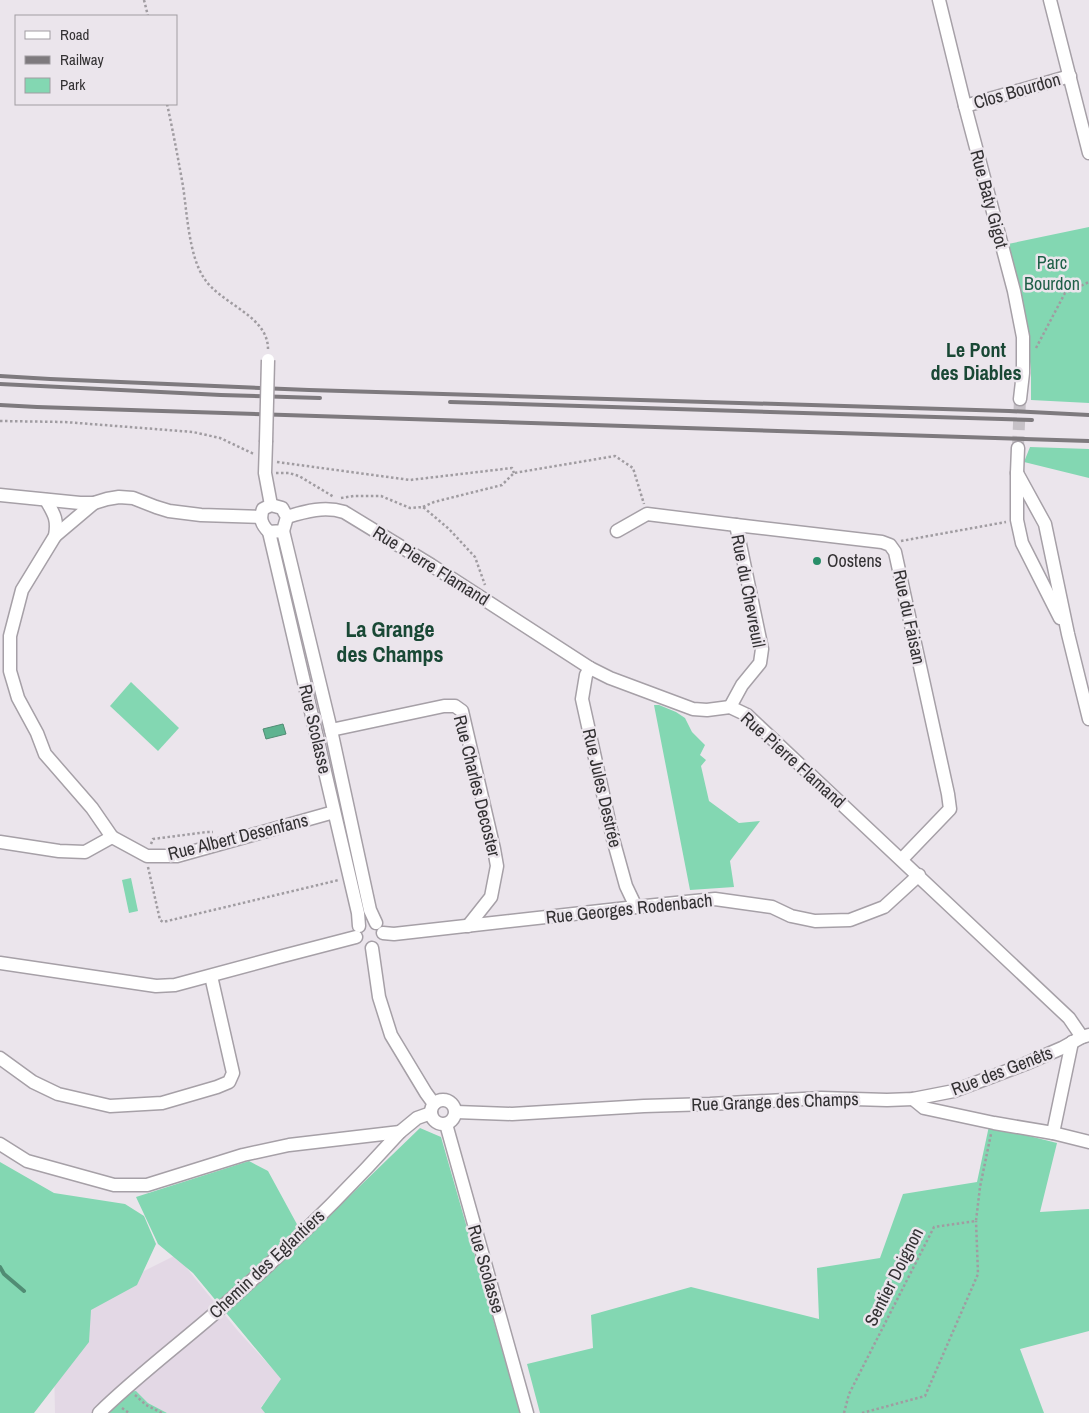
<svg xmlns="http://www.w3.org/2000/svg" width="1089" height="1413" font-family="'Archivo Narrow',sans-serif">
	<style>
		.built { fill: #e3d8e5 }
		.green { fill: #83d7b2 }
		.water { fill: #5eb390; stroke: #518c74 }
		.lines { fill: none; stroke-linecap: round; stroke-linejoin: round }
		.stream { stroke: #518c74; stroke-width: 4 }
		.minor-tunnel { stroke: #c6c1c7; stroke-width: 12; stroke-dasharray: 12 6; stroke-linecap: butt }
		.minor-casing { stroke: #a6a0a7; stroke-width: 15 }
		.path { stroke: #a09ca1; stroke-width: 2.5; stroke-dasharray: 2.5 2.5; stroke-linecap: butt }
		.minor { stroke: #fff; stroke-width: 12 }
		.rail { stroke: #7e7a7e; stroke-width: 4 }
		.minor-bridge-casing { stroke: #a6a0a7; stroke-width: 15; stroke-linecap: butt }
		.minor-bridge { stroke: #fff; stroke-width: 12 }
		.poi-dot { fill: #298e69; stroke: #ebe5ec; stroke-width: 2 }
		.labels { text-anchor: middle; stroke-width: 5; stroke-linejoin: round; paint-order: stroke }
		.street-label { font-size: 18px; fill: #333133; stroke: #ebe5ec }
		.park-label { font-size: 18px; fill: #1e5f47; stroke: #ebe5ec }
		.poi-label { font-size: 18px; fill: #333133; stroke: #ebe5ec; text-anchor: start }
		.quarter-label { font-size: 20px; font-weight: bold; fill: #194835; stroke: #ebe5ec }
		.district-label { font-size: 22px; font-weight: bold; fill: #194835; stroke: #ebe5ec }
	</style>
	<rect width="100%" height="100%" fill="#ebe5ec"/>
	<path class="built" d="M176 1255 238 1331 282 1379 261 1407 265 1413H167L148 1403 135 1391 98 1413H55L54 1364 72 1307Z"/>
	<g class="green">
		<path d="M1089 227V403L1031 400V370L1026 329 1008 244Z"/>
		<path d="M1030 447 1089 449V478L1024 462Z"/>
		<path d="M131 682 179 728 158 751 110 706Z"/>
		<path d="M654 705H659L676 712 685 718 692 732 705 745 700 755 706 760 701 766 709 801 739 823 760 821 730 861 734 887 690 890Z"/>
		<path d="M131 878 138 911 129 913 122 880Z"/>
		<path d="M989 1126 1057 1143 1040 1212 1089 1209V1331L1020 1349 1044 1413H540L527 1364 593 1348 591 1315 691 1287 819 1319 817 1268 880 1258 903 1194 977 1182Z"/>
		<path d="M420 1128 441 1137 520 1413H265L261 1408 281 1379 193 1273 158 1244 136 1197 249 1161 268 1171 305 1239Z"/>
		<path d="M0 1162 54 1193 125 1204 144 1216 156 1244 137 1285 91 1310 89 1342 34 1413H0Z"/>
		<path d="M136 1391 148 1403 167 1413H98L125 1392Z"/>
	</g>
	<path class="water" d="M283 724 286 734 266 739 263 729Z"/>
	<g class="lines">
		<path class="stream" d="M0 1267 4 1274 24 1291"/>
		<path class="minor-tunnel" d="M1018 448 1020 399"/>
		<g class="minor-casing">
			<g id="minor">
				<path d="M939 0 965 106 1014 291 1023 337V373L1020 399"/>
				<path d="M1050 0 1089 153"/>
				<path d="M965 106 1070 76"/>
				<path d="M266 442 265 473 271 505"/>
				<path d="M1018 448 1017 473V520L1022 543 1060 618"/>
				<path d="M1017 473 1045 524 1068 634 1089 719"/>
				<path d="M0 495 80 503H94L107 499 119 497 133 498 156 507 169 511 201 515 260 517"/>
				<path d="M46 500C54 514 58 519 55 536L22 590 10 636V671L18 698 37 733 45 754 92 808 112 837"/>
				<path d="M271 505 282 508 287 517 283 531 269 532C262 525 259 519 263 509Z"/>
				<path d="M287 517C306 511 325 506 344 512L431 565 590 668 610 678 693 709 707 710 730 707 747 715 1069 1018 1082 1037"/>
				<path d="M283 531 331 730 370 910 376 923"/>
				<path d="M617 531 647 514 736 525 882 542 890 545 895 552 948 794 950 809 902 859"/>
				<path d="M269 532 358 913 359 926"/>
				<path d="M55 536 94 503"/>
				<path d="M590 668 586 675 582 699 613 839 626 886 636 907"/>
				<path d="M730 707 742 685 760 663 762 649 736 525"/>
				<path d="M331 730 444 706H455L462 711 494 849 497 866 491 897 468 926"/>
				<path d="M0 842 59 851 85 852 112 837 147 856H177L334 812"/>
				<path d="M383 933 394 934 636 907 715 899 772 907 791 916 815 921 850 920 884 907 919 875"/>
				<path d="M372 948 379 997 391 1035 426 1093 434 1104"/>
				<path d="M0 963 156 986 175 985 279 957 356 937"/>
				<path d="M0 1058 33 1082 58 1094 110 1106 162 1103 217 1087 229 1082 233 1073 211 976"/>
				<path d="M913 1099 924 1108 994 1123 1053 1133 1089 1142"/>
				<circle cx="443" cy="1112" r="12"/>
				<path d="M456 1112 512 1114 644 1106 710 1104 821 1098 887 1100 913 1099 954 1091 1025 1064 1062 1048 1082 1037 1089 1035"/>
				<path d="M446 1124 527 1413"/>
				<path d="M1053 1133 1072 1042"/>
				<path d="M0 1144 27 1161 114 1185H147L243 1155 289 1145 400 1132"/>
				<path d="M99 1413C138 1375 181 1343 222 1307 285 1252 344 1194 400 1132L417 1118 431 1113"/>
			</g>
		</g>
		<g class="path">
			<path d="M144 0 148 16"/>
			<path d="M167 104C173 131 178 158 183 186 187 213 189 256 204 278 220 304 268 315 268 349"/>
			<path d="M1036 348 1065 293 1089 282"/>
			<path d="M0 421 65 422 193 432 220 438 254 454"/>
			<path d="M277 462 410 480 512 468 514 473"/>
			<path d="M276 473H289L299 476 334 497"/>
			<path d="M341 498 354 496H381L410 508 423 507 449 529 475 557 485 585"/>
			<path d="M423 507 434 502 502 485 514 473 615 456 633 468 644 504"/>
			<path d="M901 541 1006 522"/>
			<path d="M151 844 153 839 207 832H213"/>
			<path d="M148 867 160 920 163 922 339 880"/>
			<path d="M135 1395 146 1405 162 1413"/>
			<path d="M122 1408 129 1413"/>
			<path d="M844 1413 849 1394 934 1227 976 1221 980 1187 991 1134"/>
			<path d="M862 1413 925 1396 978 1274 976 1221"/>
		</g>
		<use href="#minor" class="minor"/>
		<g class="rail">
			<path d="M0 376 50 379 309 390 1009 411 1089 415"/>
			<path d="M0 384 221 395 320 398"/>
			<path d="M450 402 1032 420"/>
			<path d="M0 405 37 407 1089 441"/>
		</g>
		<g class="minor-bridge-casing">
			<path id="minor-bridge" d="M266 442 268 360"/>
		</g>
		<use href="#minor-bridge" class="minor-bridge"/>
	</g>
	<circle class="poi-dot" cx="817" cy="561" r="5"/>
	<g class="labels">
		<g class="street-label">
			<text transform="translate(1017 91) rotate(-16)" y="6">Clos Bourdon</text>
			<text transform="translate(989 199) rotate(75)" y="6">Rue Baty Gigot</text>
			<text transform="translate(431 566) rotate(32)" y="6">Rue Pierre Flamand</text>
			<text transform="translate(748 591) rotate(79)" y="6">Rue du Chevreuil</text>
			<text transform="translate(909 617) rotate(78)" y="6">Rue du Faisan</text>
			<text transform="translate(315 729) rotate(77)" y="6">Rue Scolasse</text>
			<text transform="translate(793 760) rotate(42)" y="6">Rue Pierre Flamand</text>
			<text transform="translate(477 786) rotate(76)" y="6">Rue Charles Decoster</text>
			<text transform="translate(602 788) rotate(77)" y="6">Rue Jules Destrée</text>
			<text transform="translate(238 837) rotate(-14)" y="6">Rue Albert Desenfans</text>
			<text transform="translate(629 909) rotate(-6)" y="6">Rue Georges Rodenbach</text>
			<text transform="translate(1002 1071) rotate(-21)" y="6">Rue des Genêts</text>
			<text transform="translate(775 1102) rotate(-2)" y="6">Rue Grange des Champs</text>
			<text transform="translate(267 1264) rotate(-43)" y="6">Chemin des Eglantiers</text>
			<text transform="translate(486 1269) rotate(74)" y="6">Rue Scolasse</text>
			<text transform="translate(894 1277) rotate(-63)" y="6">Sentier Doignon</text>
		</g>
		<g class="park-label">
			<text x="1052" y="269">Parc<tspan x="1052" dy="21">Bourdon</tspan></text>
		</g>
		<g class="poi-label">
			<text x="827" y="567">Oostens</text>
		</g>
		<g class="quarter-label">
			<text x="976" y="357">Le Pont<tspan x="976" dy="23">des Diables</tspan></text>
		</g>
		<g class="district-label">
			<text x="390" y="637">La Grange<tspan x="390" dy="25">des Champs</tspan></text>
		</g>
	</g>
	<rect x="15" y="15" width="162" height="90" fill="#ebe5ec" stroke="#a19da2"/>
	<rect x="25" y="31" width="25" height="8" fill="#ffffff" stroke="#a19da2"/>
	<text x="60" y="40" font-size="15" fill="#333133">Road</text>
	<rect x="25" y="56" width="25" height="8" fill="#7e7a7e" stroke="#a19da2"/>
	<text x="60" y="65" font-size="15" fill="#333133">Railway</text>
	<rect x="25" y="78" width="25" height="15" fill="#83d7b2" stroke="#a19da2"/>
	<text x="60" y="90" font-size="15" fill="#333133">Park</text>
</svg>
